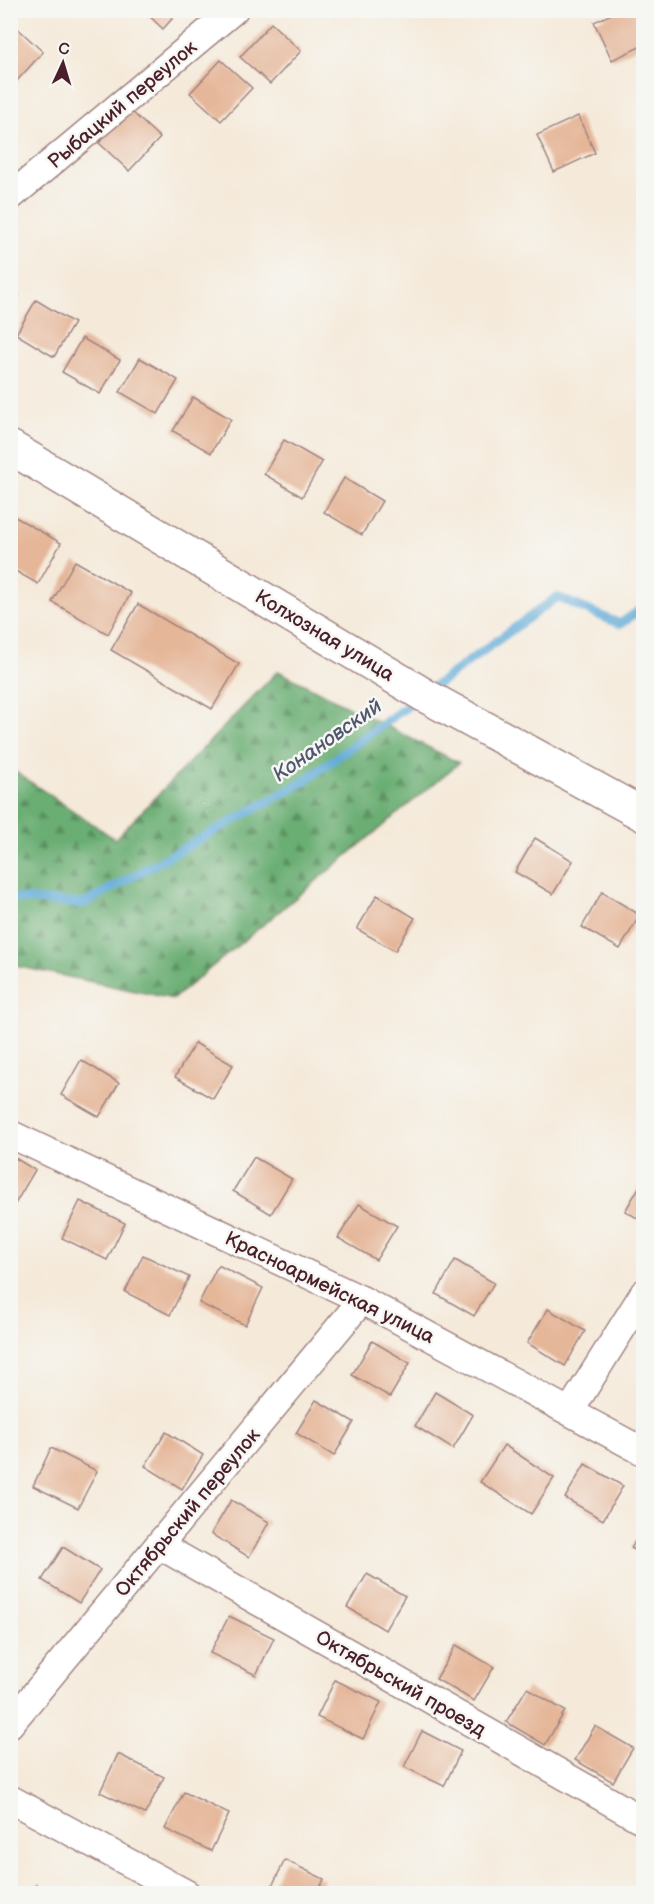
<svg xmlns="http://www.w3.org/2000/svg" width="654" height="1904" font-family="'Balsamiq Sans',sans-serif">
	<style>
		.forest { fill: url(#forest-firs); stroke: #5a664f; stroke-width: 1.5 }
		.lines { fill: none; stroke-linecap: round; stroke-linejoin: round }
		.stream { stroke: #5eaad7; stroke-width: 9 }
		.building { fill: #e5b698 }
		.minor-casing { stroke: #a08482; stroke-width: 30 }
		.tertiary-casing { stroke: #a08482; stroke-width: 36 }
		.minor { stroke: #fff; stroke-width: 27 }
		.tertiary { stroke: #fff; stroke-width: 33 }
		.labels { text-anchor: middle; stroke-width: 5; stroke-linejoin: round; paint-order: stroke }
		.street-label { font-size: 20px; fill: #4a1f2b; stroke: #f6f6f2 }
		.water-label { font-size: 21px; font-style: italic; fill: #525770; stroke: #f6f6f2 }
	</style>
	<defs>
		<pattern id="forest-firs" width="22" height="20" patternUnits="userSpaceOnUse" patternTransform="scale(1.5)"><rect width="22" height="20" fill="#6aae73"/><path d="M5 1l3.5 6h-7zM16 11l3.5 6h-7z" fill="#598d5f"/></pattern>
	</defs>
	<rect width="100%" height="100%" fill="#f6f6f2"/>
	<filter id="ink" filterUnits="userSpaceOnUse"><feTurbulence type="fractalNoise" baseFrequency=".0167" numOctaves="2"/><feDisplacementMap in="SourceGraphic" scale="12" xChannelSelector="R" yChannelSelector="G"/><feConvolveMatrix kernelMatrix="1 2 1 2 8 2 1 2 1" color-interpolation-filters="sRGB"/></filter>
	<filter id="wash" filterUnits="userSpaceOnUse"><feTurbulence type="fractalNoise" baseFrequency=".008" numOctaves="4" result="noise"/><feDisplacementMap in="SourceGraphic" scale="24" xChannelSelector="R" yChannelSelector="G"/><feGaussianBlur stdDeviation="1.35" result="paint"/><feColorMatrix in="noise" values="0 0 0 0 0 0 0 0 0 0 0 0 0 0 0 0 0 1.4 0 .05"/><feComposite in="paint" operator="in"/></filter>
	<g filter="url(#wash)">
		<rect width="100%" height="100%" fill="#f5eada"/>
		<path class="forest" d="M278 671 459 763 173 999 11 965V769L115 839Z"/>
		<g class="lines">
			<g class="stream">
				<path d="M428 691 557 597 620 624 644 607"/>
				<path d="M10 898 83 904 303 782 417 699"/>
			</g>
		</g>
		<g id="blocks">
			<g class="building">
				<path d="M143 10H180L163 29Z"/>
				<path d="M620 10H639L644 21V45L612 60 594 22Z"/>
				<path d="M271 23 301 51 270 84 240 57Z"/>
				<path d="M13 24 43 52 13 85 10 83V26Z"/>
				<path d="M221 60 252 88 221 121 190 93Z"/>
				<path d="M130 110 160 138 129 171 99 143Z"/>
				<path d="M578 116 595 153 554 172 537 135Z"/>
				<path d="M10 290 19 295 10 309Z"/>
				<path d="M36 300 74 323 54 357 16 334Z"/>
				<path d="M82 338 120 360 100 394 62 372Z"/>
				<path d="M140 358 178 380 158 414 120 392Z"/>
				<path d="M193 397 231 419 211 453 173 431Z"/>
				<path d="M284 440 322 462 302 497 264 474Z"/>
				<path d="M344 478 382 501 362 535 324 512Z"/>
				<path d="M10 514 61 543 38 584 10 568Z"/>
				<path d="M75 561 131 593 108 634 52 602Z"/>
				<path d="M138 604 239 664 212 709 111 650Z"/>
				<path d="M535 838 573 861 553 894 515 872Z"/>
				<path d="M602 892 640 915 620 949 582 927Z"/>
				<path d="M377 895 415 918 395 951 357 929Z"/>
				<path d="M195 1043 233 1065 213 1099 175 1077Z"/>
				<path d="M81 1060 119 1083 99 1117 61 1095Z"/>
				<path d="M10 1155 35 1170 15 1204 10 1201Z"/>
				<path d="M254 1157 292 1179 271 1214 233 1191Z"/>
				<path d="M644 1179V1222L625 1211Z"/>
				<path d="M80 1201 125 1223 107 1260 62 1238Z"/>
				<path d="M359 1204 397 1226 376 1260 338 1238Z"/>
				<path d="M143 1255 189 1277 170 1315 125 1292Z"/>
				<path d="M455 1260 494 1283 474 1316 436 1294Z"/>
				<path d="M218 1265 263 1288 245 1325 199 1303Z"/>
				<path d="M548 1309 585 1331 565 1366 527 1343Z"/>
				<path d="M372 1341 410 1363 390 1397 352 1375Z"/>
				<path d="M435 1392 473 1415 453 1449 415 1426Z"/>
				<path d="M316 1400 354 1422 334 1456 296 1433Z"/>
				<path d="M166 1432 203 1455 182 1489 145 1466Z"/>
				<path d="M504 1445 554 1478 531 1514 480 1482Z"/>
				<path d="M51 1448 97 1471 78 1508 33 1486Z"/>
				<path d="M585 1464 623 1486 603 1520 565 1498Z"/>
				<path d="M231 1500 269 1522 249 1557 211 1534Z"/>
				<path d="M644 1527V1555L631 1548Z"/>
				<path d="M63 1547 100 1570 79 1603 42 1580Z"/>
				<path d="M367 1574 405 1596 385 1630 347 1607Z"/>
				<path d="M229 1616 274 1638 256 1675 210 1653Z"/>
				<path d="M456 1645 494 1667 474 1701 436 1679Z"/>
				<path d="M335 1680 381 1702 363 1739 317 1717Z"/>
				<path d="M527 1688 565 1711 545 1745 506 1722Z"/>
				<path d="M595 1726 633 1748 613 1782 575 1760Z"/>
				<path d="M422 1731 461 1751 444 1786 404 1767Z"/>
				<path d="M118 1754 164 1777 145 1814 100 1792Z"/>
				<path d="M184 1792 229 1814 211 1851 165 1829Z"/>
				<path d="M285 1860 324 1879 317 1894H268Z"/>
				<path d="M36 1884 51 1894H31Z"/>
			</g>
		</g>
	</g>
	<g filter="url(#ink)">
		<use href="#blocks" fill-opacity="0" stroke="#a08482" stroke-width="1.5"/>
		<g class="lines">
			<g class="minor-casing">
				<g id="minor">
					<path d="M10 197 234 10"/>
					<path d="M10 1134 362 1300 644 1452"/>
					<path d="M570 1411 644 1293"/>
					<path d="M159 1545 644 1821"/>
					<path d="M10 1724 362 1300"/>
					<path d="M10 1799 187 1894"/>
				</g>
			</g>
			<g class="tertiary-casing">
				<path id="tertiary" d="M10 447 424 695 644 815"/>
			</g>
			<use href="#minor" class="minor"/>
			<use href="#tertiary" class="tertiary"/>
		</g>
	</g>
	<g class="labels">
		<g class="street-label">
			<text transform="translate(122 104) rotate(-40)" y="7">Рыбацкий переулок</text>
			<text transform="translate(325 635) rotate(31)" y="7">Колхозная улица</text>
			<text transform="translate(330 1287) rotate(26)" y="7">Красноармейская улица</text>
			<text transform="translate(187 1512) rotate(-50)" y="7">Октябрьский переулок</text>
			<text transform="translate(401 1683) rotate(30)" y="7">Октябрьский проезд</text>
		</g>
		<g class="water-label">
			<text transform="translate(327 740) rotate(-35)" y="7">Конановский</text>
		</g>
	</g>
	<rect width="654" height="1904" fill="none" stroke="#f6f6f2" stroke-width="36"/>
	<g transform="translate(63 63) rotate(4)" stroke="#f6f6f2" stroke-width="4.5" paint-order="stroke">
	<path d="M0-4.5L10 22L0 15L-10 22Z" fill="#4a1f2b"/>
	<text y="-9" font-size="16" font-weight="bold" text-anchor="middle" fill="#4a1f2b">С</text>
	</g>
</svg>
